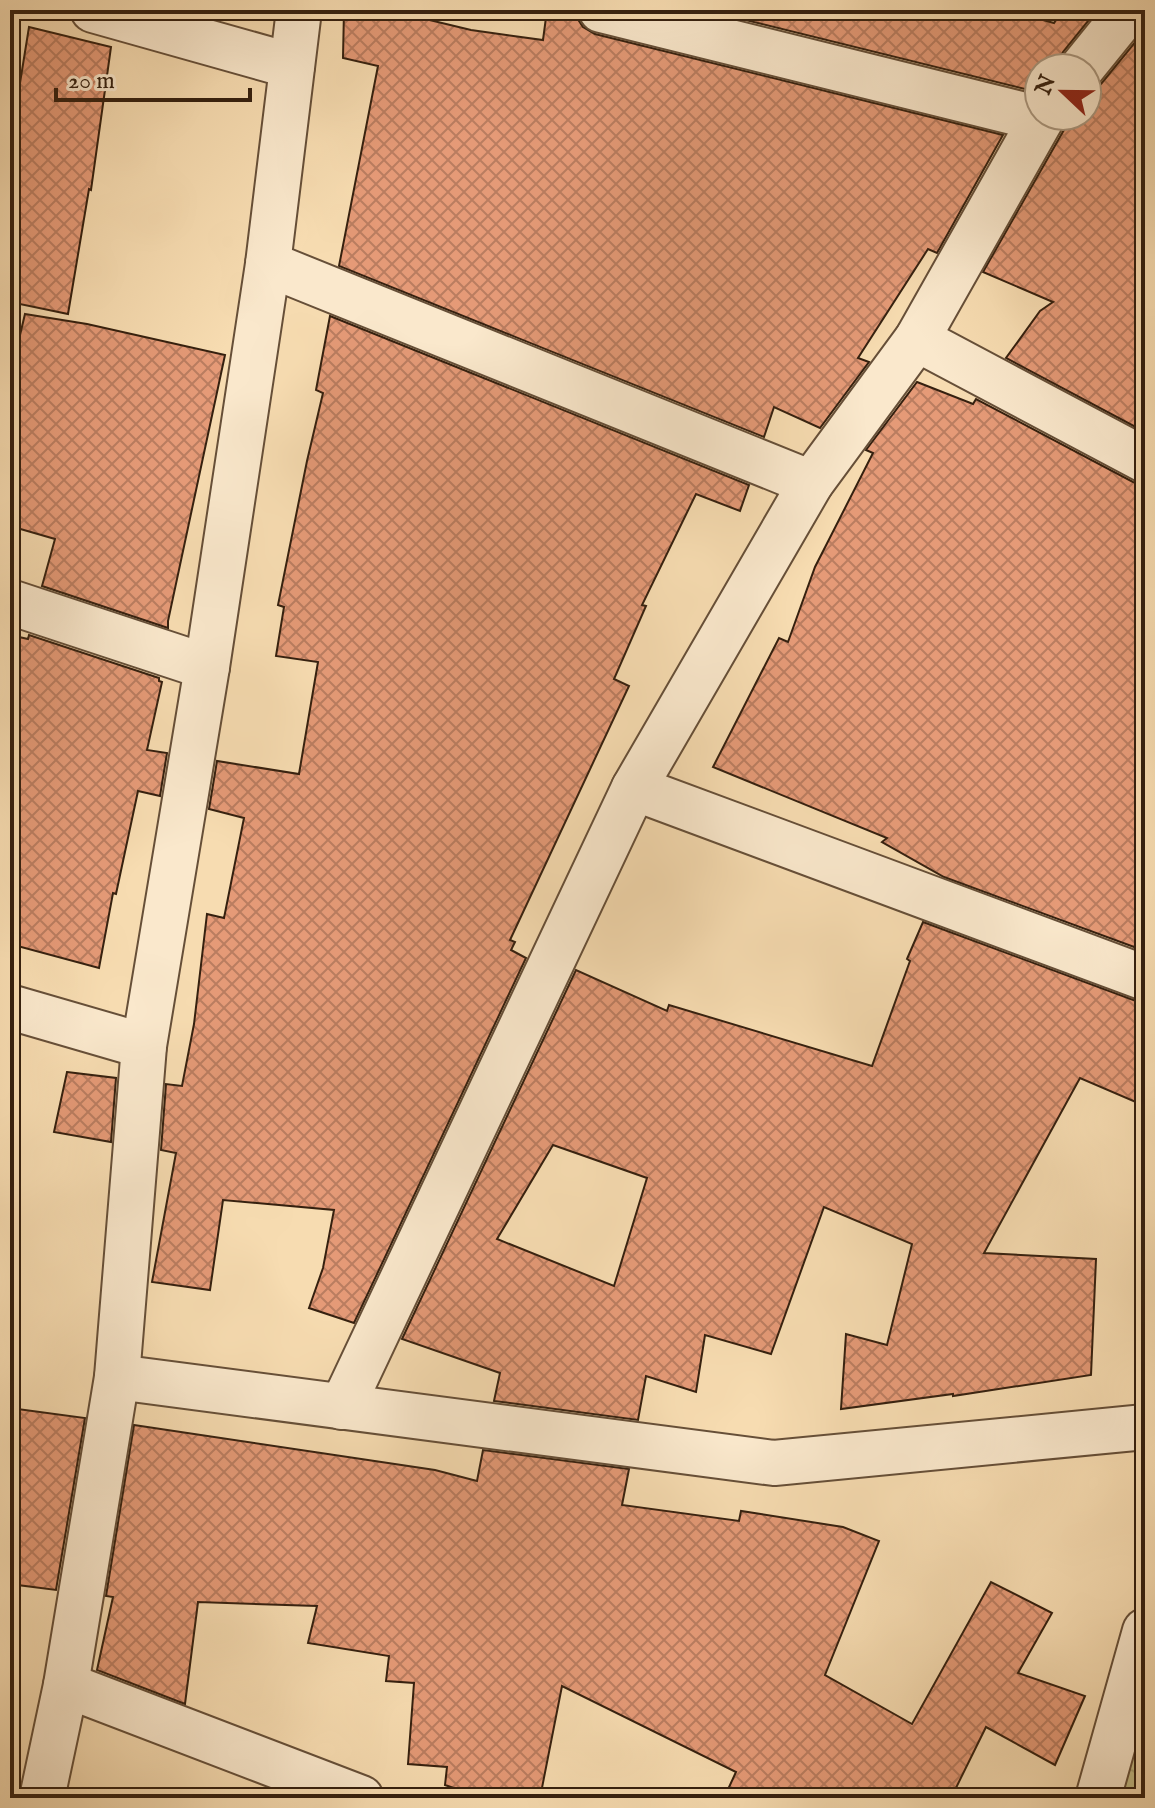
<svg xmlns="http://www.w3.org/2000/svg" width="1155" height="1808" font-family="'IM FELL English',serif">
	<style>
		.forest { fill: url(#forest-crowns); stroke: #7c6f4b; stroke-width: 2 }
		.building { fill: url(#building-cross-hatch); stroke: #35200f; stroke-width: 2; fill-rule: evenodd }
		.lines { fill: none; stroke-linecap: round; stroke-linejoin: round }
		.minor-casing { stroke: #664f38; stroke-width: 48 }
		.minor { stroke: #fae8cc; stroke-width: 44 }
	</style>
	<defs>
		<pattern id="forest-crowns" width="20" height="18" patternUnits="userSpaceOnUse" patternTransform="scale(2)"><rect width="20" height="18" fill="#c4be87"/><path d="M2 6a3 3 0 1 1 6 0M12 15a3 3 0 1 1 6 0" fill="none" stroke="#a9a373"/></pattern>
		<pattern id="building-cross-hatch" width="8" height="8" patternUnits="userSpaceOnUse" patternTransform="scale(2)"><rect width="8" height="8" fill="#e59a77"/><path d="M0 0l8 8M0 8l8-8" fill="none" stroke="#ba7d60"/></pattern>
	</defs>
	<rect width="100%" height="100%" fill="#f7dcb1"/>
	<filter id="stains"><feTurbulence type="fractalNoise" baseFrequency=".0025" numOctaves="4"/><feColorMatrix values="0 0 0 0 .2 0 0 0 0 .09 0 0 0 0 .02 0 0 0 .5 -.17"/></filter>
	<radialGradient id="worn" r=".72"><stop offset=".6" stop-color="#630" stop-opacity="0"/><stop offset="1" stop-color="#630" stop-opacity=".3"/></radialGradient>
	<path class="forest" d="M1145 1667V1798H1092Z"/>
	<g class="building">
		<path d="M344 10H388L471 30 543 40 547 10H577V18L583 27 595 34 1003 135 937 253 928 249 858 358 869 362 820 428 774 407 764 437 339 266 378 66 343 58Z"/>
		<path d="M705 10H1007L1054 23 1063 10H1097L1063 52 1058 63V68H1039V92H1037Z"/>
		<path d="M29 27 111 47 91 190 89 189 68 314 10 302V145Z"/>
		<path d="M1145 30V432L1006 358 1040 311 1053 302 983 272 1065 128 1068 116H1087V92L1092 91 1101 84Z"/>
		<path d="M25 314 87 324 225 355 168 621V628L42 586 55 539 10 526V377Z"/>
		<path d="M330 316 749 485 740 511 696 494 642 605 646 606 614 679 629 686 510 940 515 942 511 950 526 958 354 1323 309 1308 323 1268 334 1210 223 1200 210 1290 152 1282 176 1153 161 1150 166 1084 182 1086 194 1024 207 914 224 918 244 818 209 809 217 761 299 774 318 662 276 656 284 607 278 605 307 461 323 393 316 390Z"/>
		<path d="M917 382 973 404 976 399 1133 482 1145 485V951L944 877 882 842 887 838 713 767 779 638 788 642 815 567 873 453 866 450Z"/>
		<path d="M10 635 28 639 29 635 159 678V681L162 682 147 750 167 753 160 796 138 791 116 894 113 893 99 968 10 944Z"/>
		<path d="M923 922 1136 1001 1145 1002V1106L1080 1078 984 1253 1096 1259 1091 1375 953 1396V1394L841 1409 846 1334 887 1345 912 1244 824 1207 771 1354 705 1335 696 1392 646 1376 638 1420 494 1401 500 1373 402 1339 576 970 667 1011 669 1005 872 1066 910 961 907 959ZM553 1145 647 1178 614 1286 497 1239Z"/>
		<path d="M67 1072 116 1078 111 1142 54 1132Z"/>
		<path d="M10 1408 85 1418 56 1590 10 1584Z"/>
		<path d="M134 1425 435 1470 477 1481 483 1450 629 1469 622 1505 739 1521 741 1511 843 1527 879 1541 825 1675 912 1724 991 1582 1052 1613 1018 1673 1085 1696 1055 1765 986 1727 951 1798H724L736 1772 562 1686 540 1798H483L445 1785 447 1767 408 1764 414 1683 386 1681 389 1656 308 1643 317 1606 198 1602 185 1704 97 1670 113 1597 106 1596Z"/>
	</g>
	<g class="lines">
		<g class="minor-casing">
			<g id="minor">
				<path d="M93 10 292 66"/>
				<path d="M601 10 1041 119"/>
				<path d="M1082 68 1129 10"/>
				<path d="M268 264 811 483"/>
				<path d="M917 339 1145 460"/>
				<path d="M10 602 207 667"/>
				<path d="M634 788 1145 978"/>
				<path d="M10 1007 144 1046"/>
				<path d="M117 1377 774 1463 1145 1427"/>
				<path d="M342 1407 634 788 811 483 917 339 1043 116"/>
				<path d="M66 1685 361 1798"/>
				<path d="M42 1798 66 1685 117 1377 144 1046 207 667 268 264 299 10"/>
				<path d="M1098 1798 1145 1631"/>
			</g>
		</g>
		<use href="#minor" class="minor"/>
	</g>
	<rect width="1155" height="1808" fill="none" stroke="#f7dcb1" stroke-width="40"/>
	<rect x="12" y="12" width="1131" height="1784" fill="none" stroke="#35200f" stroke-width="4"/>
	<rect x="20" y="20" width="1115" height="1768" fill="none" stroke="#35200f" stroke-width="2"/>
	<g transform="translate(1063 92) rotate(292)"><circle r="38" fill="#fae8cc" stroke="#ab9880" stroke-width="2"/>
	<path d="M0-6L14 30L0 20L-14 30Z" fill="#8f2418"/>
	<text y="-12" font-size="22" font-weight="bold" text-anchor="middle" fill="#35200f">N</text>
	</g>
	<path d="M56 88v12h194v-12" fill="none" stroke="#35200f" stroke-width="4"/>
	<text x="68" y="88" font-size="24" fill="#35200f" stroke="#fae8cc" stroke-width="6" paint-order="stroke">20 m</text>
	<rect width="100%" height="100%" filter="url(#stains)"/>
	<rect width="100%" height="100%" fill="url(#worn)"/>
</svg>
